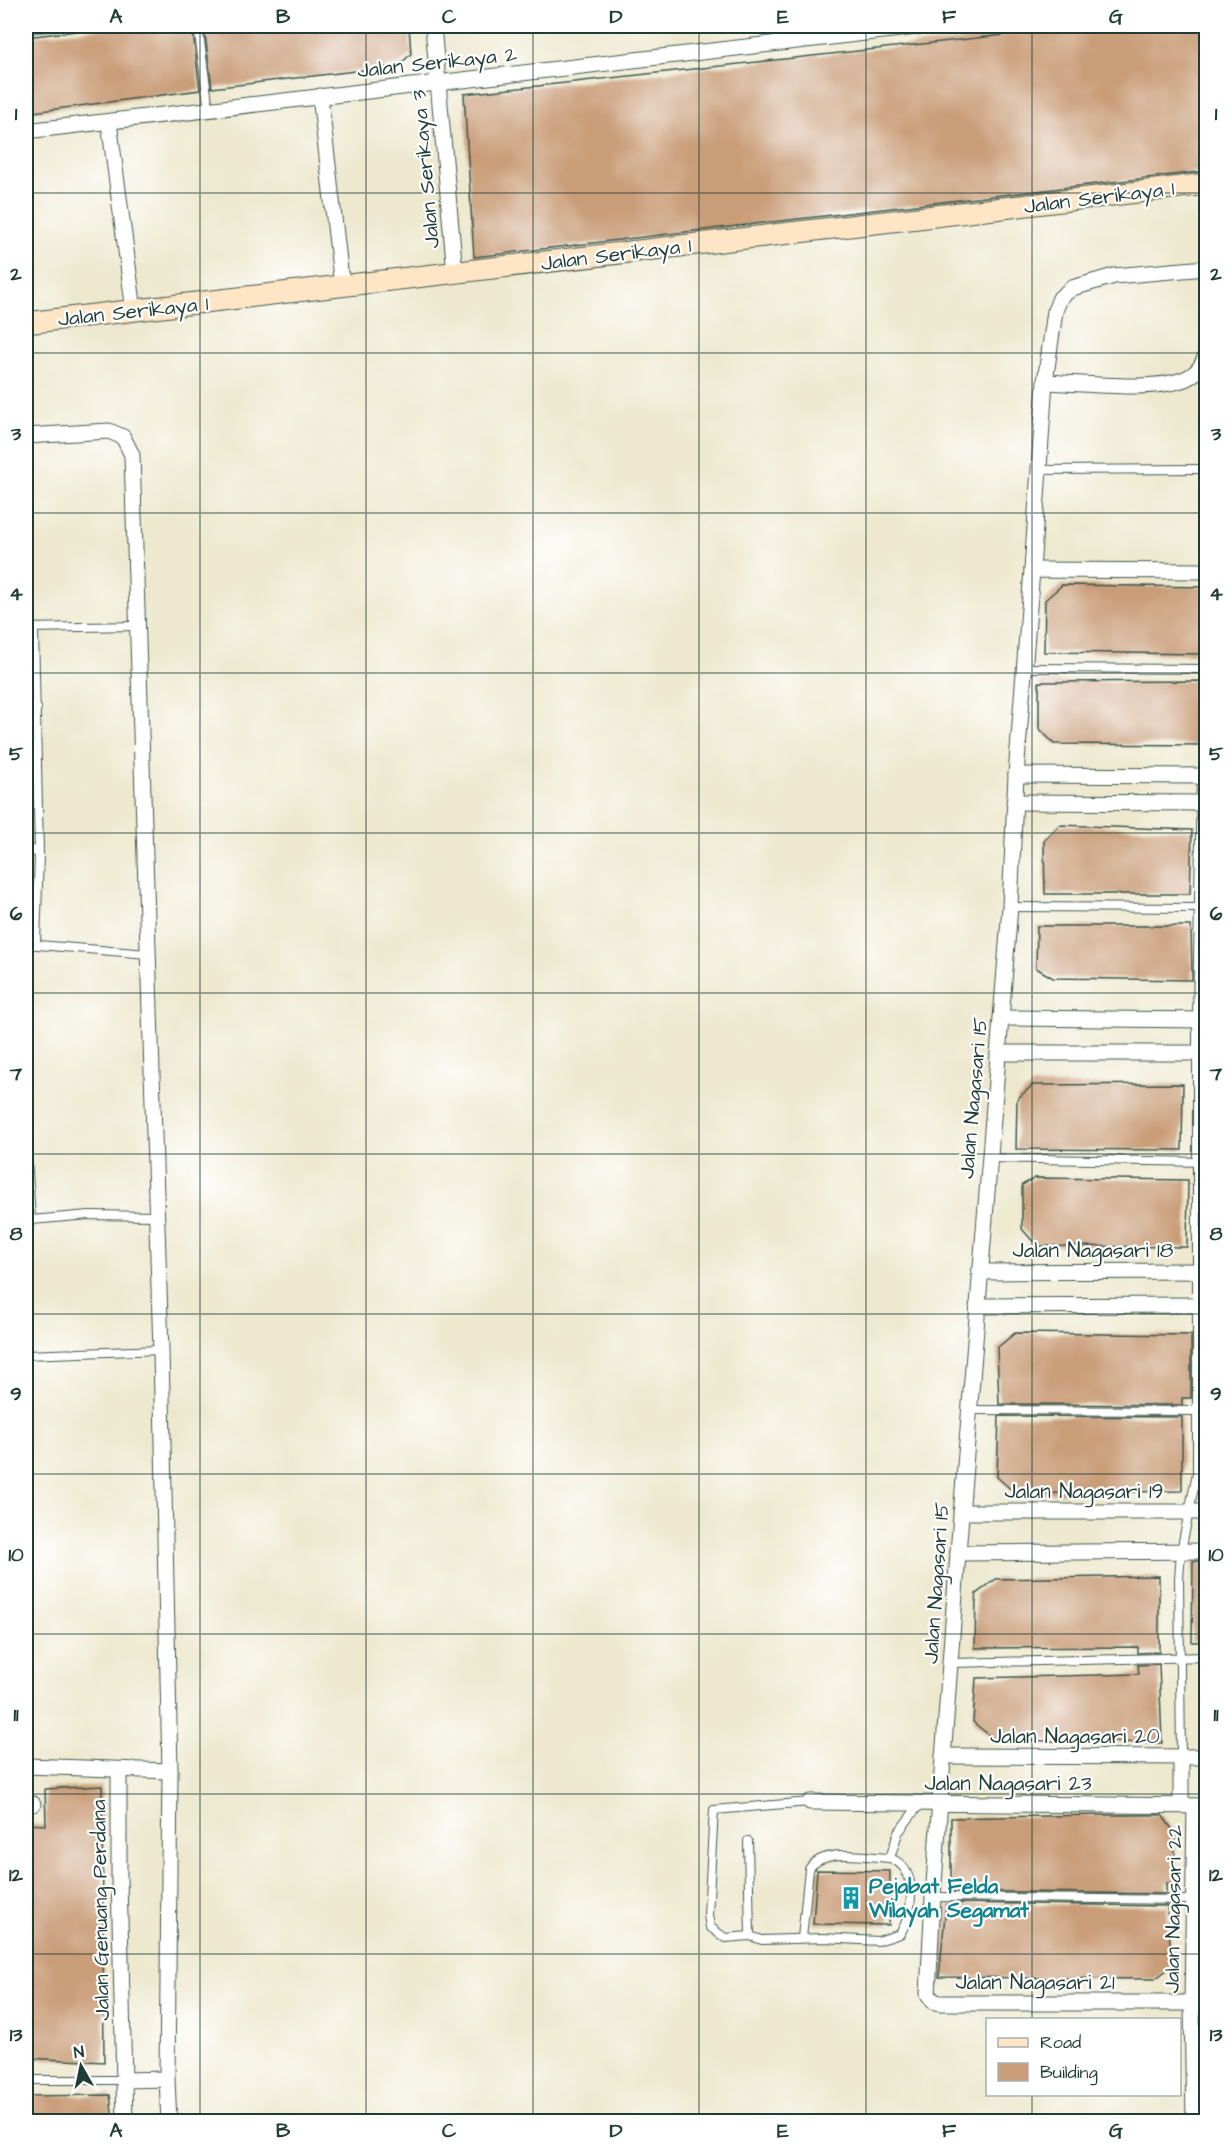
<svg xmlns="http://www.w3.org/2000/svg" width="1232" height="2147" font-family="'Architects Daughter',sans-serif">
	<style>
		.building { fill: #c99d78 }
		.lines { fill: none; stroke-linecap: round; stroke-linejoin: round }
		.lane-casing { stroke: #3e574b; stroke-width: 10 }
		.street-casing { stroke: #3e574b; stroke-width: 17 }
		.secondary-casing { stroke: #3e574b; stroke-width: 23 }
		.lane { stroke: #fff; stroke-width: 8 }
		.street { stroke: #fff; stroke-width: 15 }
		.secondary { stroke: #fee5c5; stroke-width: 21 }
		.grid { fill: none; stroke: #1f3d34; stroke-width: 1.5; stroke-opacity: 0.55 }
		.labels { text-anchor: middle; stroke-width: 4.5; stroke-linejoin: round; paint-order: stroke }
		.street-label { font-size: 21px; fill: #1f3d34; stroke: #fff }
		.culture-label { font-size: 21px; font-weight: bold; fill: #0d838f; stroke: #fff; text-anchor: start }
		.neatline { fill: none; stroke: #1f3d34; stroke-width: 2 }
		.grid-label { font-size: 20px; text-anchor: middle; font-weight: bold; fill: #1f3d34 }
	</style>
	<rect width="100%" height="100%" fill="#fff"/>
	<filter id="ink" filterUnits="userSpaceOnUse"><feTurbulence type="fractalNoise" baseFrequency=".0167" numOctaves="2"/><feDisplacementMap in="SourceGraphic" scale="12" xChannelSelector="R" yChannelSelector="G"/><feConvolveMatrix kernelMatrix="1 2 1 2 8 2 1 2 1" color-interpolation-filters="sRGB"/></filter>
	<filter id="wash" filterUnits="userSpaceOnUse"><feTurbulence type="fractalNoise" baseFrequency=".008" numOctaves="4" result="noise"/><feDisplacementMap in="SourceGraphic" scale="24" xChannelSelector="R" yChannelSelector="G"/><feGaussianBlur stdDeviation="1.35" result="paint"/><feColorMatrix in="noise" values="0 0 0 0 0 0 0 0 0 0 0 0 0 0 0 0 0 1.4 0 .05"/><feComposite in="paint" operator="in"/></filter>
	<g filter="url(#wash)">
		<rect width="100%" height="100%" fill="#ede8ce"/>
		<g id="blocks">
			<g class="building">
				<path d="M119 26H192L200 90 26 113V37Z"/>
				<path d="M204 26H409L411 54 398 66 212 88Z"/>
				<path d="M1087 26H1206V171L474 257 464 94Z"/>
				<path d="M1062 585 1206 587V654L1044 652 1045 600Z"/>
				<path d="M1206 681V745L1054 744 1039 728V682Z"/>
				<path d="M1059 825 1192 830 1190 894H1045L1044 841Z"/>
				<path d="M1037 926H1191L1192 980 1053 978 1036 968Z"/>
				<path d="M1183 1084 1182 1150 1016 1149 1017 1099 1033 1085Z"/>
				<path d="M1035 1178 1188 1180 1187 1247 1037 1246 1022 1229V1185Z"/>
				<path d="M1015 1333 1191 1335V1398H1182V1405L999 1404 997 1348Z"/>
				<rect x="1203" y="1335" width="3" height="63"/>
				<path d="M999 1416 1182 1417V1491L1016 1494 997 1477Z"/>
				<path d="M1193 1561H1206V1642H1192Z"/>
				<path d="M1159 1576V1652L1138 1653V1647L975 1648 976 1594 996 1579Z"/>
				<path d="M1159 1664 1162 1743 995 1740 973 1722 976 1678 1139 1674 1138 1665Z"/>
				<path d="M102 1786 104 2062 26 2058V1824L46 1825 45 1789Z"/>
				<path d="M1099 1815H1162L1175 1833V1883H1166V1894L951 1891V1818Z"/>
				<path d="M817 1870 890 1871 889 1925 813 1924Z"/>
				<path d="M951 1903 1167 1906 1172 1966 1155 1979 939 1977 946 1905Z"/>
				<path d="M110 2095 113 2121H26V2096Z"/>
			</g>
		</g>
	</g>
	<g filter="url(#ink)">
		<use href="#blocks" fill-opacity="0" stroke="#3e574b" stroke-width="1.5"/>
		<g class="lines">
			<g class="lane-casing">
				<g id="lane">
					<path d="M198 26 209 110"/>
					<path d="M26 29 59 26"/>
					<path d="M1038 470 1206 469"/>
					<path d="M26 628 136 626"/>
					<path d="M34 629 39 854 36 944"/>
					<path d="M1025 668 1206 669"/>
					<path d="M26 716 37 708"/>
					<path d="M26 846 39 854"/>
					<path d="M1010 907 1206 908"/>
					<path d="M26 944 148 954"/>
					<path d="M26 1140 31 1220"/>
					<path d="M988 1158 1206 1162"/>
					<path d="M26 1275 27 1232 31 1220 89 1215 156 1216"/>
					<path d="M26 1355 161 1350"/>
					<path d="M970 1410 1206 1411"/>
					<path d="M951 1663 1206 1657"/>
					<path d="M1181 1757 1179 1579 1181 1551 1197 1473V1020L1201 776"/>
					<path d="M748 1841 750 1936 762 1940 823 1938 878 1941 900 1934C913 1913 920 1869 890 1858"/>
					<path d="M933 1897 1193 1900"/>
					<path d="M750 1936 725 1938 710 1927 708 1915 714 1810 810 1802"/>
					<path d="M802 1938 809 1869C824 1847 865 1857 890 1858L898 1833 919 1805"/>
					<path d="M26 2080H124"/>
				</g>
			</g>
			<g class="street-casing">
				<g id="street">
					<path d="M433 26 455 273"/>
					<path d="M320 96 342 287"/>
					<path d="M109 122 134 311"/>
					<path d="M26 131 925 26"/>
					<path d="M1045 382C1081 383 1159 393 1189 377 1198 372 1203 364 1206 355"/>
					<path d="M26 436 109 431 123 437 132 455 161 1350 170 1771 167 2079 169 2122"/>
					<path d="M1032 570 1045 382 1055 311 1060 298 1072 288 1114 276 1206 268"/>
					<path d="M1206 571 1032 570 1016 775 1010 907 958 1553 933 1897 928 1994 933 2001 940 2003H1206"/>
					<path d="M1016 775 1206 776"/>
					<path d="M1014 802 1206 803"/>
					<path d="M1001 1018 1206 1020"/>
					<path d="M998 1053H1206"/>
					<path d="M979 1272 1206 1271"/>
					<path d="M977 1306 1206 1305"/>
					<path d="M961 1512H1206"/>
					<path d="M958 1553 1206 1551"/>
					<path d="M943 1756 1206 1757"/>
					<path d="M1181 1757V1805"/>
					<path d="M26 1766 170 1771"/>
					<path d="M119 1770V1878L125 2122"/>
					<path d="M810 1802 1206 1806"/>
					<path d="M26 1804H33"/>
					<path d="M124 2080 167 2079"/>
					<path d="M1194 2122 1192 2003 1195 1806"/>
				</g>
			</g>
			<g class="secondary-casing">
				<path id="secondary" d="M26 323 1206 184"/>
			</g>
			<use href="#lane" class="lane"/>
			<use href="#street" class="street"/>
			<use href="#secondary" class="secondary"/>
		</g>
	</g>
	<path class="grid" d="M200 26V2122M366 26V2122M533 26V2122M699 26V2122M866 26V2122M1032 26V2020M26 193H1206M26 353H1206M26 513H1206M26 673H1206M26 833H1206M26 993H1206M26 1154H1206M26 1314H1206M26 1474H1206M26 1634H1206M26 1794H1206M26 1954H1206M1032 2094V2122"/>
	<defs>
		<g id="building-bare" transform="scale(1.8)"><path d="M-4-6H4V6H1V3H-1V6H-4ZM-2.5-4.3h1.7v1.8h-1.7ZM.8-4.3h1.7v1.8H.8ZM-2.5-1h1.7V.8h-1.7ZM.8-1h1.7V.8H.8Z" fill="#0f9aa8" stroke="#fff" stroke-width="2.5" paint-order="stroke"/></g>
	</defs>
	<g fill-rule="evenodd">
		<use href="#building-bare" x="851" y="1898"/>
	</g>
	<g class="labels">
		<g class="street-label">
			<text transform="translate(437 62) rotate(-6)" y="7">Jalan Serikaya 2</text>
			<text transform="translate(425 169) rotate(-95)" y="7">Jalan Serikaya 3</text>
			<text transform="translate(1099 197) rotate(-7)" y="7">Jalan Serikaya 1</text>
			<text transform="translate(616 254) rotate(-7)" y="7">Jalan Serikaya 1</text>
			<text transform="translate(133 311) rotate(-6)" y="7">Jalan Serikaya 1</text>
			<text transform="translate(973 1098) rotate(-85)" y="7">Jalan Nagasari 15</text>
			<text x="1093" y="1257">Jalan Nagasari 18</text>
			<text x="1084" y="1498">Jalan Nagasari 19</text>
			<text transform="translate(936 1583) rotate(-86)" y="7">Jalan Nagasari 15</text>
			<text x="1075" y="1743">Jalan Nagasari 20</text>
			<text x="1008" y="1790">Jalan Nagasari 23</text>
			<text transform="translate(1173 1909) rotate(-89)" y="7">Jalan Nagasari 22</text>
			<text transform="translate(100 1910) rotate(-91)" y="7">Jalan Genuang Perdana</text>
			<text x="1035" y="1989">Jalan Nagasari 21</text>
		</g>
		<g class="culture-label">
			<text x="869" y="1893">Pejabat Felda<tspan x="869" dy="24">Wilayah Segamat</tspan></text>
		</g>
	</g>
	<rect width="1232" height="2147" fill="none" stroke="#fff" stroke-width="66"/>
	<rect x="986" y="2018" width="195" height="78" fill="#ffffff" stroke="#a5b1ae" stroke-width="1.5"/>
	<rect x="998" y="2038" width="30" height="9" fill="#fee5c5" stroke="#a5b1ae" stroke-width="1.5"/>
	<text x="1040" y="2048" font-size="18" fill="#1f3d34">Road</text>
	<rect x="998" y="2063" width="30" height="18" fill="#c99d78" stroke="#a5b1ae" stroke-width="1.5"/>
	<text x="1040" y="2078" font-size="18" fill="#1f3d34">Building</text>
	<g transform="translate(81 2066) rotate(351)" stroke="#ffffff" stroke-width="4.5" paint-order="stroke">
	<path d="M0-4.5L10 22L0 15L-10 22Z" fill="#1f3d34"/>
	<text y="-9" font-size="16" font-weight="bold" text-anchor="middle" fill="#1f3d34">N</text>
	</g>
	<rect x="33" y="33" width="1166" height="2081" class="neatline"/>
	<g class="grid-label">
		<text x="116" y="23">A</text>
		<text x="283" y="23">B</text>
		<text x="449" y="23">C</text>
		<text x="616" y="23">D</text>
		<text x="783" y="23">E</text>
		<text x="949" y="23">F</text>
		<text x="1116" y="23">G</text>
		<text x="16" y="120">1</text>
		<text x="1216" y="120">1</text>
		<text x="16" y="280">2</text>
		<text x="1216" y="280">2</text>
		<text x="16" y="440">3</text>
		<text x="1216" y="440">3</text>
		<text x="16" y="600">4</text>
		<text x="1216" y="600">4</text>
		<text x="16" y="760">5</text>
		<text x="1216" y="760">5</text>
		<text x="16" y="920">6</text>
		<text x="1216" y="920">6</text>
		<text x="16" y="1080">7</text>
		<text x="1216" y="1080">7</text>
		<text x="16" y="1240">8</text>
		<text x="1216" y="1240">8</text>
		<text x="16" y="1400">9</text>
		<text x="1216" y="1400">9</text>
		<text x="16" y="1561">10</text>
		<text x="1216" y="1561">10</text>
		<text x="16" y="1721">11</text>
		<text x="1216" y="1721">11</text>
		<text x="16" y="1881">12</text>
		<text x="1216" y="1881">12</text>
		<text x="16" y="2041">13</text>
		<text x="1216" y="2041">13</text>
		<text x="116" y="2137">A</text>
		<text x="283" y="2137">B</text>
		<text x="449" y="2137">C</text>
		<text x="616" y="2137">D</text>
		<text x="783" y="2137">E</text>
		<text x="949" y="2137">F</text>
		<text x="1116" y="2137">G</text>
	</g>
</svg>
